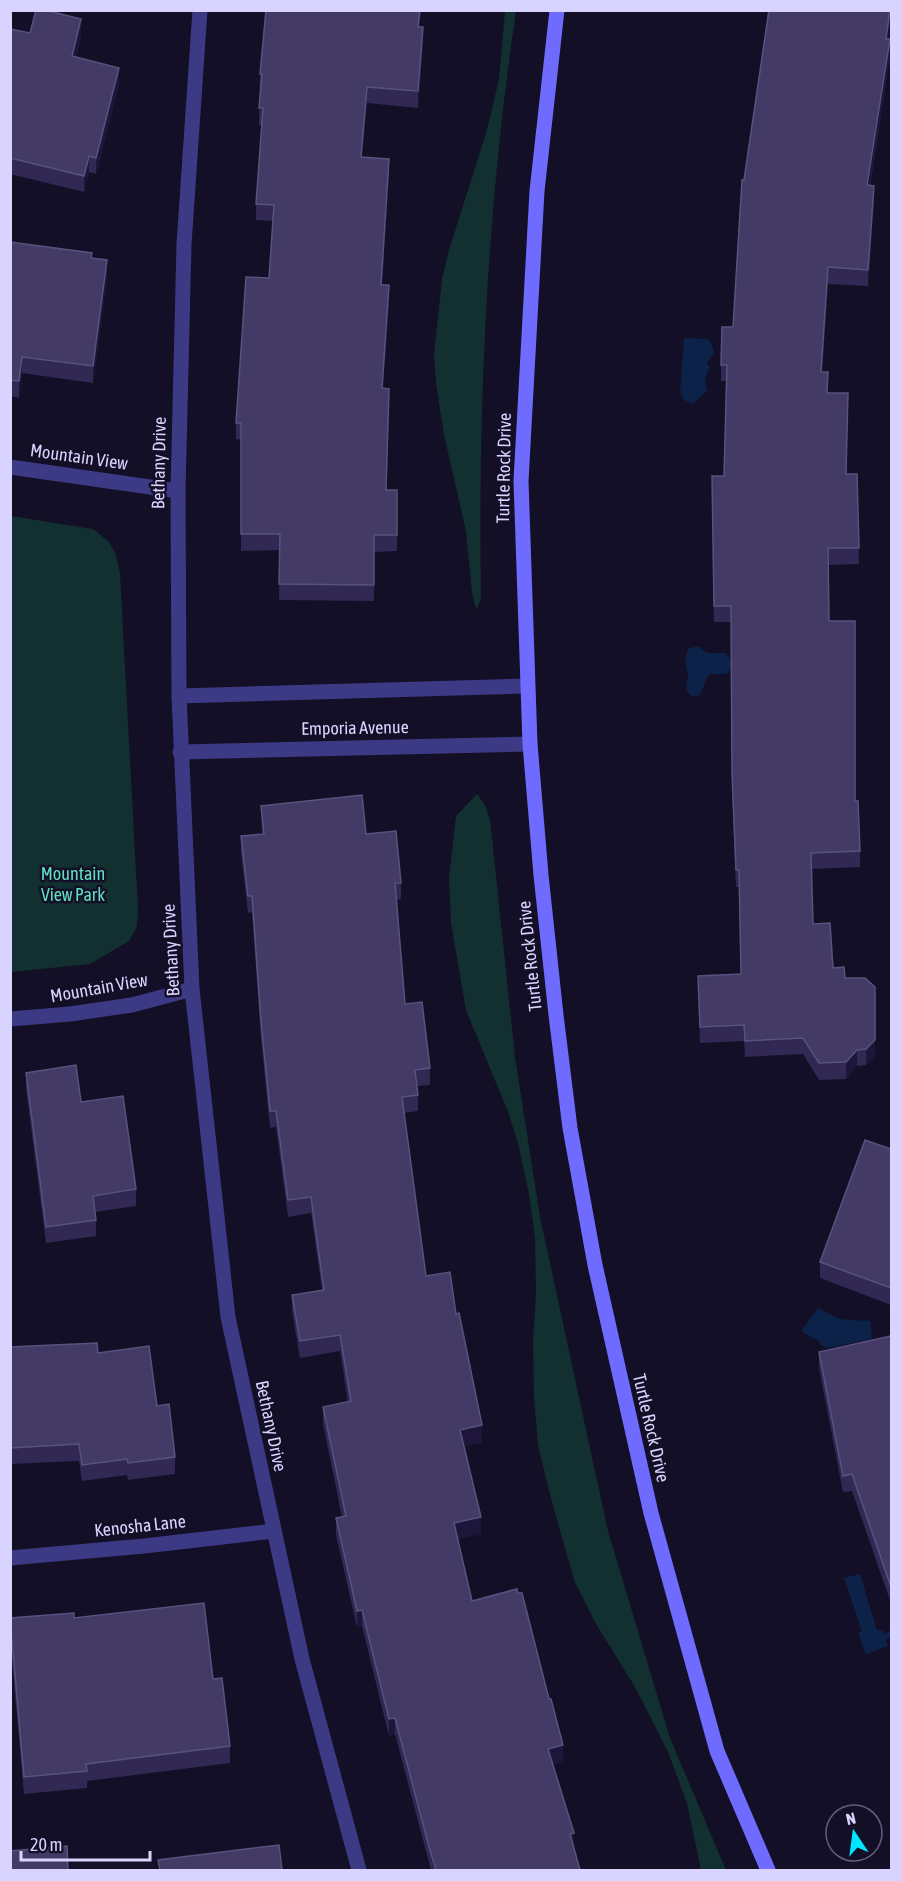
<svg xmlns="http://www.w3.org/2000/svg" width="902" height="1881" font-family="'Asap Condensed',sans-serif">
	<style>
		.green { fill: #12302f }
		.water { fill: #0c2248 }
		.lines { fill: none; stroke-linecap: round; stroke-linejoin: round }
		.street { stroke: #3d3a85; stroke-width: 15 }
		.secondary { stroke: #6f6bff; stroke-width: 15 }
		.wall { fill: #312854 }
		.shaded-wall { fill: #1d163a }
		.building { fill: #433a66; stroke: #5a527e; stroke-width: 1.5 }
		.labels { text-anchor: middle; stroke-width: 5; stroke-linejoin: round; paint-order: stroke }
		.street-label { font-size: 18px; fill: #d9d4ff; stroke: #130f26 }
		.park-label { font-size: 18px; fill: #5fe0c0; stroke: #130f26 }
	</style>
	<rect width="100%" height="100%" fill="#130f26"/>
	<g class="green">
		<path d="M505 11H516C487 206 478 402 481 599L476 610 472 592 466 531 444 435 436 383 434 355 442 279 449 250 487 130 499 79Z"/>
		<path d="M11 516 93 529 109 542 116 555 120 574 138 909 137 926 129 941 90 964 11 972Z"/>
		<path d="M477 794 485 805 490 819 515 1057 540 1217 608 1531 670 1738 726 1870H701L687 1803 668 1752 635 1687 596 1624 574 1580 549 1491 538 1445 534 1398 533 1341 536 1293 535 1238 529 1194 518 1143 508 1112 466 1010 451 923 449 878 456 816Z"/>
	</g>
	<g class="water">
		<path d="M684 338 707 339 711 342 714 353 707 363 710 368C705 375 703 381 708 390L693 404 684 400 680 392Z"/>
		<path d="M694 647H699L707 653H726L733 662V667L726 674H710C703 681 705 689 698 696H692L686 690 688 675 685 660 688 649Z"/>
		<path d="M818 1308 840 1319 870 1321 872 1339 827 1348 819 1344 820 1342 801 1331Z"/>
		<path d="M860 1574 877 1630 883 1631 884 1634 890 1631 891 1637 886 1640 888 1646 866 1654 858 1633 862 1631 844 1578Z"/>
	</g>
	<g class="lines">
		<g class="street">
			<path d="M200 10 184 244 178 491 179 696 192 989 228 1317 302 1659 359 1870"/>
			<path d="M10 467 178 491"/>
			<path d="M179 696 527 686"/>
			<path d="M180 752 530 744"/>
			<path d="M10 1019 70 1014 132 1005 192 989"/>
			<path d="M10 1558 144 1546 274 1531"/>
		</g>
		<path class="secondary" d="M557 10 537 191 521 481 530 744 541 875 556 1015 570 1128 595 1265 651 1513 717 1751 768 1870"/>
	</g>
	<g class="wall">
		<path d="M891 10 888 39 890 56 870 186 874 202 868 286 828 284 822 372 828 393 846 474H857L859 564 828 565 829 621 855 801 860 851V867L811 869 813 924 833 968 845 978 875 1056 866 1065 857 1066 846 1079 819 1080 803 1054 745 1057 744 1041 700 1043 698 976 741 974 739 887H736L732 789 731 622H714L712 476H724L726 381H721V365L733 327Z"/>
		<path d="M419 27 423 44 418 108 367 103 362 157 389 175 382 285 389 302 383 388 389 405 386 490H397V551L374 552V601L279 600 280 550 241 551V440L236 439V423L269 278 273 221 256 220V204L262 125H259L260 74Z"/>
		<path d="M10 29 30 33 81 36 76 57 119 84 96 174 89 172 84 192 10 174Z"/>
		<path d="M10 242 92 258 107 277 93 383 22 373 19 398 10 396Z"/>
		<path d="M261 806 366 834 401 883V899L397 900 405 1004 430 1068V1085L417 1086 418 1095V1111L404 1113 426 1276 456 1314 482 1442 464 1446 481 1534 457 1539 472 1601 563 1762 553 1764 580 1870H431L395 1734 389 1736 362 1626 357 1627 336 1535V1518L342 1517 323 1424V1407L348 1402 340 1351 300 1358 292 1311V1295L322 1290 311 1213 288 1217 276 1127 270 1128 261 1038 252 912 248 913 241 853V836L262 834Z"/>
		<path d="M26 1073 81 1102 136 1189V1206L95 1212 96 1220V1236L46 1243 26 1089Z"/>
		<path d="M891 1149V1305L820 1278V1262Z"/>
		<path d="M891 1336V1603L852 1491 843 1492 819 1368V1352Z"/>
		<path d="M10 1347 98 1353 157 1406 175 1457V1474L128 1480 127 1475 82 1481 79 1461 10 1464Z"/>
		<path d="M10 1618H74L213 1679 230 1746V1763L87 1781V1788L24 1794 10 1638Z"/>
	</g>
	<g class="shaded-wall">
		<path d="M420 10H421L418 44V27Z"/>
		<path d="M890 10H891V16L886 55V39Z"/>
		<path d="M81 19V36L72 72V56Z"/>
		<path d="M423 27V44L418 108V91Z"/>
		<path d="M890 39V56L867 202V185Z"/>
		<path d="M119 68V84L96 174V158Z"/>
		<path d="M367 87V103L361 173V157Z"/>
		<path d="M89 156V172L84 192V176Z"/>
		<path d="M389 159V175L381 301V285Z"/>
		<path d="M874 186V202L868 286V270Z"/>
		<path d="M107 260V277L93 383V366Z"/>
		<path d="M828 267V284L821 389V372Z"/>
		<path d="M389 285V302L382 405V388Z"/>
		<path d="M22 357V373L19 398V381Z"/>
		<path d="M875 1040V1056L866 1065V1049Z"/>
		<path d="M857 1050V1066L846 1079V1062Z"/>
		<path d="M482 1425V1442L460 1447V1430Z"/>
		<path d="M481 1517V1534L454 1540V1523Z"/>
		<path d="M362 1610V1626L357 1627V1611Z"/>
		<path d="M395 1718V1734L389 1736V1719Z"/>
		<path d="M563 1745V1762L548 1766V1749Z"/>
		<path d="M574 1833V1850L570 1834Z"/>
	</g>
	<g class="building">
		<path d="M36 10H45L81 19 72 56 119 68 96 158 89 156 84 176 10 158V29L30 33Z"/>
		<path d="M266 10H420L418 27H423L418 91 367 87 361 157 389 159 381 285H389L382 388 389 389 386 490H397V535H374V585L279 584 280 534H241V423H236L246 277 269 278 274 205 256 204 263 108H259L262 74H260Z"/>
		<path d="M769 10H890L886 39H890L867 185 874 186 868 270 828 267 821 372H828L827 393H848L846 474H857L859 548H828L829 621H855V801H858L860 851 811 853 813 924 830 923 833 968 844 967 845 978H865L875 987V1040L866 1049 857 1050 846 1062 819 1063 803 1038 745 1041 744 1025 700 1027 698 976 741 974 739 870H736L732 773 731 606H714L712 476H724L727 365H721L722 327H733L742 180H744Z"/>
		<path d="M10 242 92 253 91 258 107 260 93 366 22 357 19 381 10 380Z"/>
		<path d="M362 795 366 834 396 831 401 883H395L405 1004 422 1002 430 1068 415 1070 418 1095 402 1097 426 1276 450 1272 456 1314 459 1313 482 1425 460 1430 481 1517 454 1523 472 1601 517 1589 518 1593H522L549 1699H551L563 1745 548 1749 574 1833 570 1834 580 1870H436L429 1847 395 1718 389 1719 362 1610 357 1611 336 1518 346 1516 323 1407 351 1401 340 1335 300 1341 292 1295 324 1290 311 1197 288 1200 276 1111H270L261 1021 252 896H248L241 836 264 834 261 806Z"/>
		<path d="M76 1065 81 1102 123 1096 136 1189 93 1196 96 1220 46 1227 26 1073Z"/>
		<path d="M865 1140 891 1149V1288L820 1262Z"/>
		<path d="M891 1336V1587L852 1474 843 1476 819 1352Z"/>
		<path d="M97 1343 98 1353 149 1346 157 1406 169 1404 175 1457 128 1463 127 1459 82 1465 79 1444 10 1448V1347Z"/>
		<path d="M204 1603 213 1679 222 1678 230 1746 86 1764 87 1771 24 1777 10 1618 74 1613V1618Z"/>
		<path d="M279 1845 282 1870H160L158 1860Z"/>
		<path d="M67 1846 68 1870H10V1851Z"/>
	</g>
	<g class="labels">
		<g class="street-label">
			<text transform="translate(79 457) rotate(8)" y="6">Mountain View</text>
			<text transform="translate(159 463) rotate(-89)" y="6">Bethany Drive</text>
			<text transform="translate(504 468) rotate(-89)" y="6">Turtle Rock Drive</text>
			<text transform="translate(355 728) rotate(-1)" y="6">Emporia Avenue</text>
			<text transform="translate(171 950) rotate(-93)" y="6">Bethany Drive</text>
			<text transform="translate(530 956) rotate(-96)" y="6">Turtle Rock Drive</text>
			<text transform="translate(99 988) rotate(-10)" y="6">Mountain View</text>
			<text transform="translate(271 1426) rotate(78)" y="6">Bethany Drive</text>
			<text transform="translate(651 1428) rotate(77)" y="6">Turtle Rock Drive</text>
			<text transform="translate(140 1526) rotate(-6)" y="6">Kenosha Lane</text>
		</g>
		<g class="park-label">
			<text x="73" y="880">Mountain<tspan x="73" dy="21">View Park</tspan></text>
		</g>
	</g>
	<rect width="902" height="1881" fill="none" stroke="#d9d4ff" stroke-width="24"/>
	<g transform="translate(854 1833) rotate(347)"><circle r="28" fill="#130f26" stroke="#625e7d" stroke-width="1.5"/>
	<path d="M0-4.5L10 22L0 15L-10 22Z" fill="#00e5ff"/>
	<text y="-9" font-size="16" font-weight="bold" text-anchor="middle" fill="#d9d4ff">N</text>
	</g>
	<path d="M21 1851v9h129v-9" fill="none" stroke="#d9d4ff" stroke-width="3"/>
	<text x="30" y="1851" font-size="18" fill="#d9d4ff" stroke="#130f26" stroke-width="4.5" paint-order="stroke">20 m</text>
</svg>
